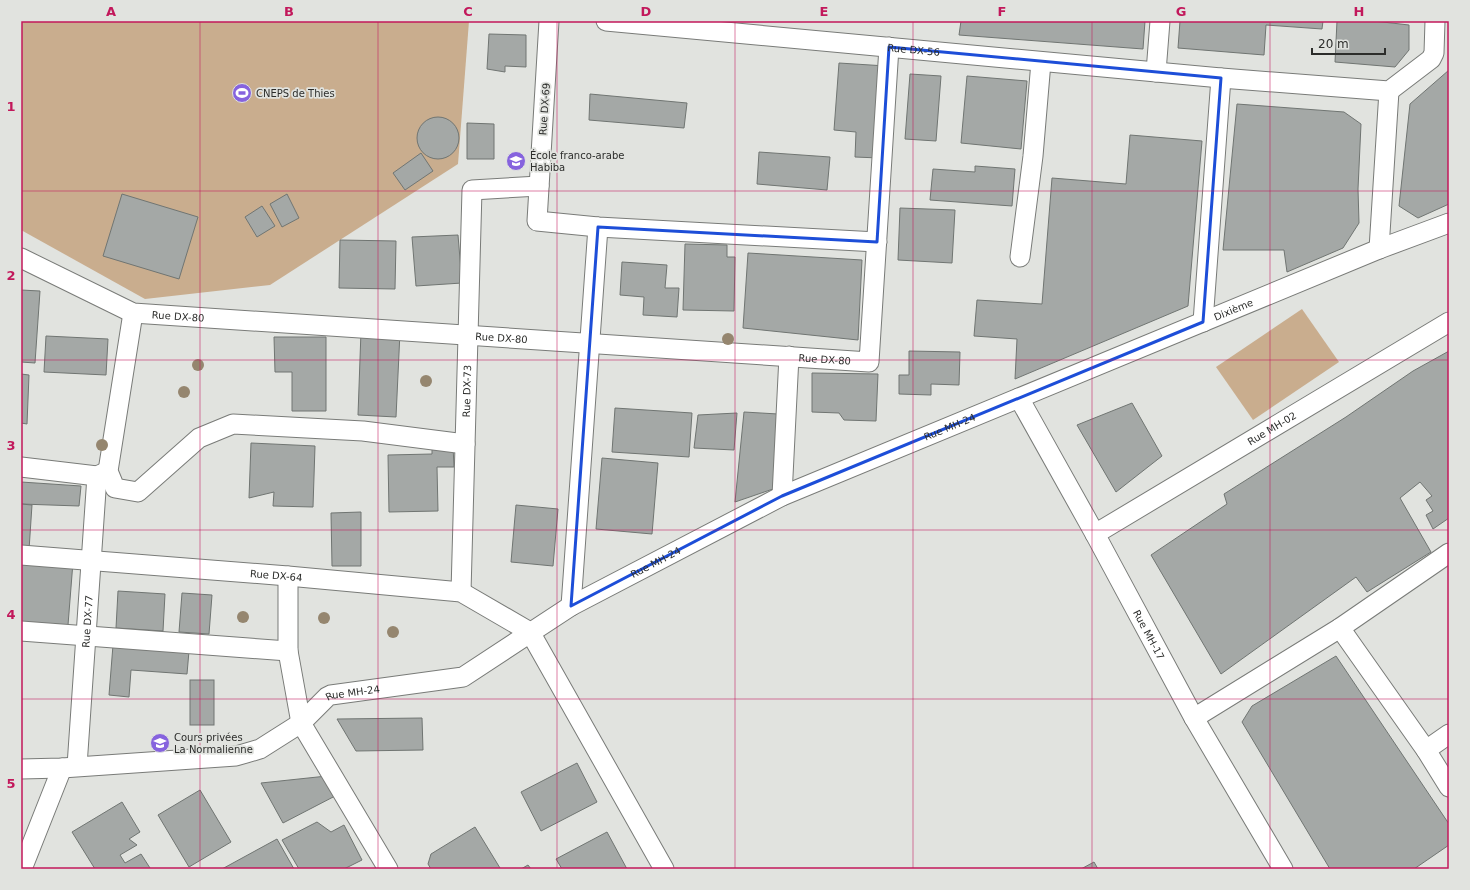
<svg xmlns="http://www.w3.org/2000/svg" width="1470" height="890" font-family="'DejaVu Sans',sans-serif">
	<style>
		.green { fill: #c9ad8e }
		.building { fill: #a4a8a6; stroke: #707572 }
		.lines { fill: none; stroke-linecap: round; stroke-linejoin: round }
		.minor-casing { stroke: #797b78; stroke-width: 21 }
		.minor { stroke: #fff; stroke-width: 19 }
		.tree { fill: #95866f }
		.marked { fill: none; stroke: #1d4ed8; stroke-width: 3; stroke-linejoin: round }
		.grid { fill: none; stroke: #c2185b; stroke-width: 1; stroke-opacity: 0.55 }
		.labels { text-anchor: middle; stroke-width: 3.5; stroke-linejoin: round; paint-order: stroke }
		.street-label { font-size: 10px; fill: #2c2d2b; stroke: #e1e3df }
		.poi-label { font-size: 10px; fill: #2c2d2b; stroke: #e1e3df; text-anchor: start }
		.neatline { fill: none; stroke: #c2185b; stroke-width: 1.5 }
		.grid-label { font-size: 13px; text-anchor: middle; font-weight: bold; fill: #c2185b }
	</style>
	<rect width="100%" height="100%" fill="#e1e3df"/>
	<g class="green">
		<path d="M21 21H469L458 164 270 285 145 299 21 230Z"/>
		<path d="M1302 309 1339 362 1253 420 1216 367Z"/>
	</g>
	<g class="building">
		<path d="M961 21H1145L1143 49 959 35Z"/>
		<path d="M1180 21H1323L1322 29 1266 25 1264 55 1178 48Z"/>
		<path d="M1337 21H1374L1409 25V50L1395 67 1335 62Z"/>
		<path d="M489 34 526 35V67L505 66V72L487 69Z"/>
		<path d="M839 63 886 66 879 158 855 157 856 132 834 130Z"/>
		<path d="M1449 70V204L1418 218 1399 206 1410 104Z"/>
		<path d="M910 74 941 76 936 141 905 139Z"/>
		<path d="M967 76 1027 81 1021 149 961 143Z"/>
		<path d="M590 94 687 103 684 128 589 120Z"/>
		<path d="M1237 104 1344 112 1361 124 1358 189 1359 223 1343 248 1287 272 1284 250H1223Z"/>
		<circle cx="438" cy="138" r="21"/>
		<path d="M467 123 494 124V159H467Z"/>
		<path d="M1130 135 1202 141 1188 306 1015 379 1017 339 974 336 977 300 1042 304 1052 178 1126 184Z"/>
		<path d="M759 152 830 157 827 190 757 184Z"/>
		<path d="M421 153 433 171 405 190 393 173Z"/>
		<path d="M975 166 1015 169 1012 206 930 200 933 169 975 172Z"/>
		<path d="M122 194 198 217 179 279 103 256Z"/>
		<path d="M287 194 299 218 282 227 270 204Z"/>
		<path d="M262 206 275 226 257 237 245 217Z"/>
		<path d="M900 208 955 210 952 263 898 260Z"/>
		<path d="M458 235 462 283 416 286 412 237Z"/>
		<path d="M340 240 396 241 395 289 339 288Z"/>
		<path d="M685 244 727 245V257H735L734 311 683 310Z"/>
		<path d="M748 253 862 260 858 340 743 328Z"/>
		<path d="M622 262 667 265 665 288H679L677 317 643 315 644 297 620 295Z"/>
		<path d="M21 290 40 291 35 363 21 362Z"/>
		<path d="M361 331 400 332 396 417 358 415Z"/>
		<path d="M46 336 108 339 106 375 44 372Z"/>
		<path d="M274 337H326V411H292V372H275Z"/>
		<path d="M909 351 960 352 959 385 931 384V395L899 394V375H909Z"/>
		<path d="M1449 351V518L1433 529 1426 515 1433 511 1426 500 1432 496 1420 482 1400 498 1431 552 1367 592 1356 577 1221 674 1151 555 1227 504 1224 494 1346 417 1413 371Z"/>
		<path d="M812 373 878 374 876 421 844 420 839 413 812 412Z"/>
		<path d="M21 374 29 375 27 424 21 423Z"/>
		<path d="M1132 403 1162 456 1116 492 1077 425Z"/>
		<path d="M615 408 692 413 689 457 612 452Z"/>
		<path d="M744 412 778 414 773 489 735 502Z"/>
		<path d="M737 413 734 450 694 448 698 415Z"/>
		<path d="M251 443 315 446 313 507 273 506 274 492 249 498Z"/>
		<path d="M453 446 454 467H437L438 511 389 512 388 455 432 454V447Z"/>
		<path d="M602 458 658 463 652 534 596 529Z"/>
		<path d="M21 482 81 486 79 506 21 504Z"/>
		<path d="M21 504 32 505 29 550H21Z"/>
		<path d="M516 505 558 509 553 566 511 562Z"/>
		<path d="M361 512V566H332L331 513Z"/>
		<path d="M21 559 73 562 68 625 21 622Z"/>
		<path d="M118 591 165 594 163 631 116 628Z"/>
		<path d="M182 593 212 595 209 634 179 632Z"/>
		<path d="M113 645 189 651 187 674 131 670 129 697 109 695Z"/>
		<path d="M1336 656 1449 824V845L1414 869H1330L1242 722 1252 706Z"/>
		<rect x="190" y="680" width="24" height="45"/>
		<path d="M422 718 423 750 356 751 337 719Z"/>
		<path d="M577 763 597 802 541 831 521 792Z"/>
		<path d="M327 776 337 795 283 823 261 783Z"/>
		<path d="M200 790 231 842 189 867 158 815Z"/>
		<path d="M122 802 140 832 129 839 137 845 120 855 125 863 141 854 150 868 149 869H95L72 832Z"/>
		<path d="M317 822 331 832 344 825 362 860 344 869H299L282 840Z"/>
		<path d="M475 827 500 868 498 869H431L428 864 431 854Z"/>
		<path d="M607 832 627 869H562L556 859Z"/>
		<path d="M277 839 294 869H222Z"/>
		<path d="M1094 862 1098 869H1081Z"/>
		<path d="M528 865 531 869H521Z"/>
	</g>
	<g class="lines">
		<g class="minor-casing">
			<g id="minor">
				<path d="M549 21 537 221 598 227 877 242"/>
				<path id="s1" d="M606 21 1221 78 1389 91 1431 59 1434 53 1435 21"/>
				<path d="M1156 72 1160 21"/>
				<path d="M1379 249 1389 91"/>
				<path d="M1020 257 1033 156 1041 62"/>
				<path id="s2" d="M21 258 133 313 869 362 889 47"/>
				<path d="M133 313 108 471 115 488 138 492 199 438 233 424 363 431 465 444"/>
				<path d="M1203 322 1221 78"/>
				<path id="s3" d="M1019 398 1095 534 1194 718 1283 869"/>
				<path d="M21 467 97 476 108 471"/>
				<path d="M782 496 789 356"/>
				<path id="s4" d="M1095 534 1449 322"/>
				<path id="s5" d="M21 555 288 576 461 592 530 632 664 869"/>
				<path d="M288 576V651L301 723 388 869"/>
				<path id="s6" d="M461 592 472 190 539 186"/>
				<path d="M571 606 598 227"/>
				<path d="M1340 628 1426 750 1449 787"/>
				<path d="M21 631 288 651"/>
				<path d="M1194 718 1340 628 1449 553"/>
				<path d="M1426 750 1449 734"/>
				<path id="s7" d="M77 766 97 476"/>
				<path id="s8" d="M21 769 62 768 236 756 260 749 301 723 327 697 331 695 463 677 571 606 782 496 1379 249 1449 223"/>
				<path d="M22 869 62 768"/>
			</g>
		</g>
		<use href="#minor" class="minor"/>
	</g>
	<g class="tree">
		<circle cx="728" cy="339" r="6"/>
		<circle cx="198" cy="365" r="6"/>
		<circle cx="426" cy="381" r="6"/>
		<circle cx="184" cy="392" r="6"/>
		<circle cx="102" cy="445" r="6"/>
		<circle cx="243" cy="617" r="6"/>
		<circle cx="324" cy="618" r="6"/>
		<circle cx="393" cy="632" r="6"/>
	</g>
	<path class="marked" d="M889 47 1221 78 1203 322 782 496 571 606 598 227 877 242Z"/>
	<path class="grid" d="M200 21V869M378 21V869M557 21V869M735 21V869M913 21V869M1092 21V869M1270 21V869M21 191H1449M21 360H1449M21 530H1449M21 699H1449"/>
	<defs>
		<g id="stadium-disc" transform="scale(1)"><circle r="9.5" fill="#8663de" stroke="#e1e3df"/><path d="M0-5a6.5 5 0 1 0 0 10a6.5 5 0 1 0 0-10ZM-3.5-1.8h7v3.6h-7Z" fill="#fff"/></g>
		<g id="school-disc" transform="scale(1)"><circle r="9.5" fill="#8663de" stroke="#e1e3df"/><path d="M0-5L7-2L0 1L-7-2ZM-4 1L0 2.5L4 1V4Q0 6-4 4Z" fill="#fff"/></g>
	</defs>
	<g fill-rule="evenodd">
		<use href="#stadium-disc" x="242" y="93"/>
		<use href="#school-disc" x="516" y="161"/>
		<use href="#school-disc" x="160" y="743"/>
	</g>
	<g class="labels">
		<g class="street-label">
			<text dy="4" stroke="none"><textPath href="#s1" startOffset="309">Rue DX-56</textPath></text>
			<text transform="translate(544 109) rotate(-86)" y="4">Rue DX-69</text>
			<text dy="4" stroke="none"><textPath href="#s8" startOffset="1319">Dixième</textPath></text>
			<text dy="4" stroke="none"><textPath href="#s2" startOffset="170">Rue DX-80</textPath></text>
			<text dy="4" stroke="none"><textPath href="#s2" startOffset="494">Rue DX-80</textPath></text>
			<text dy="4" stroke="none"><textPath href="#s2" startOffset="818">Rue DX-80</textPath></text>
			<text dy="4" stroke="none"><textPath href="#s6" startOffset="201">Rue DX-73</textPath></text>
			<text dy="4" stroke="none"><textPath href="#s8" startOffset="1012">Rue MH-24</textPath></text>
			<text dy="4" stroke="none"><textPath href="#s4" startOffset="206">Rue MH-02</textPath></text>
			<text dy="4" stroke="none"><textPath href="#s8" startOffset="688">Rue MH-24</textPath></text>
			<text dy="4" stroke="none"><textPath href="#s5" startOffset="256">Rue DX-64</textPath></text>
			<text dy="4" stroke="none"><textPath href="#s7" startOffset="145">Rue DX-77</textPath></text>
			<text dy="4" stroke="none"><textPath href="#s3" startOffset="270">Rue MH-17</textPath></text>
			<text dy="4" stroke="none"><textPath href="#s8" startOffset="352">Rue MH-24</textPath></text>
		</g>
		<g class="poi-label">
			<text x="256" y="97">CNEPS de Thies</text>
			<text x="530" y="159">École franco-arabe<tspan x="530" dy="12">Habiba</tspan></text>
			<text x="174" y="741">Cours privées<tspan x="174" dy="12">La Normalienne</tspan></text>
		</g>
	</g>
	<rect width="1470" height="890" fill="none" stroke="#e1e3df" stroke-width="44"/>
	<path d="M1312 48v6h73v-6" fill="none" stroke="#2c2d2b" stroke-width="2"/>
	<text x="1318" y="48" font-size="12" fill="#2c2d2b" stroke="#e1e3df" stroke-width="3" paint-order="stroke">20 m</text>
	<rect x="22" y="22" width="1426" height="846" class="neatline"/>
	<g class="grid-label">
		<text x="111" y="16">A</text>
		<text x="289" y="16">B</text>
		<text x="468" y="16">C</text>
		<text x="646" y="16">D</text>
		<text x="824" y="16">E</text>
		<text x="1002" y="16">F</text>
		<text x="1181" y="16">G</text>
		<text x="1359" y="16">H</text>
		<text x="11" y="111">1</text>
		<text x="11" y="280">2</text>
		<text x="11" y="450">3</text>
		<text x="11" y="619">4</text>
		<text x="11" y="788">5</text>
	</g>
</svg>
